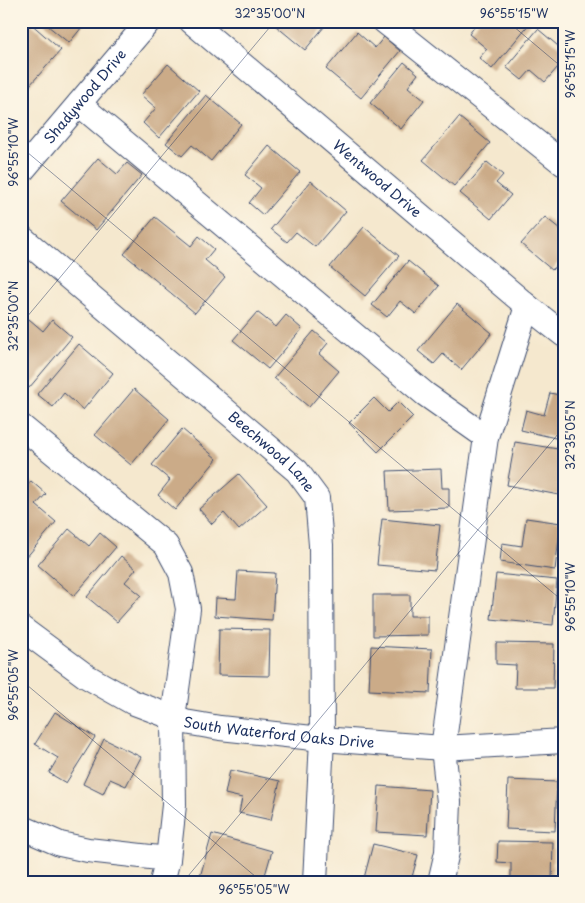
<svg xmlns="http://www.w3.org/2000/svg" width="585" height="903" font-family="'Playpen Sans',sans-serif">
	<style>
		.building { fill: #cbab88 }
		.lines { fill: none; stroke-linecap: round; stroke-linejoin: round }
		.minor-casing { stroke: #3c4b6f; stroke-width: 26 }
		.minor { stroke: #fff; stroke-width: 24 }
		.ticks { fill: none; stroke: #1b2f5e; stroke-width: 1; stroke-opacity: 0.45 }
		.labels { text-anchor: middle; stroke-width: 5; stroke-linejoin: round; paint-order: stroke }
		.street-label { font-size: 14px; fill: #1b2f5e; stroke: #fcf5e5 }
		.neatline { fill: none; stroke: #1b2f5e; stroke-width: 2 }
		.ticks-label { font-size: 12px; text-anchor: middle; fill: #1b2f5e }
	</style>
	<rect width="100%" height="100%" fill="#fcf5e5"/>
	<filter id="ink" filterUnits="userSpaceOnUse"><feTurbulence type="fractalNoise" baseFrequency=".02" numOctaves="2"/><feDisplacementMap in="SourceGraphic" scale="10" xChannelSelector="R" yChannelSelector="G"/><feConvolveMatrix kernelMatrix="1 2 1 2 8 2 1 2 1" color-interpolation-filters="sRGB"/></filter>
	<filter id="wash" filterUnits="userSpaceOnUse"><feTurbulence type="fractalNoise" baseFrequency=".0096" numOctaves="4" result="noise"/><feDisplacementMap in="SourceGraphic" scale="20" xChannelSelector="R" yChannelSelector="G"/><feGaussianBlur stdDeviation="1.12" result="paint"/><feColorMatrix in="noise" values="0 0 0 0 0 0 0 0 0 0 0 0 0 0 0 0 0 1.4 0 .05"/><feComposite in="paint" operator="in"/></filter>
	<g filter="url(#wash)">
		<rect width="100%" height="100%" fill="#f5e8ce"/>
		<g id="blocks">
			<g class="building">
				<path d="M21 21H28L61 50 30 85 21 77Z"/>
				<path d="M42 21H87L69 43Z"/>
				<path d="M270 21H329L305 50Z"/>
				<path d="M479 21H528L530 23 492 69 479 58 487 49 469 34Z"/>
				<path d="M538 29 564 51V60L545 82 531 70 522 80 506 67Z"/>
				<path d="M357 32 375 48 384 37 400 51 361 98 326 69Z"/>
				<path d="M404 62 418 74 408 87 424 100 401 129 370 103Z"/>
				<path d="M168 64 199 91 159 138 143 123 156 108 141 95Z"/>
				<path d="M206 95 241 124 211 161 192 145 182 156 166 143Z"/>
				<path d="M459 117 490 143 454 186 423 160Z"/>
				<path d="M269 146 300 172 263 215 249 203 261 188 245 175Z"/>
				<path d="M98 158 117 174 127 163 142 175 96 230 61 201Z"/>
				<path d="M487 162 503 175 496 183 511 195 491 219 460 193Z"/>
				<path d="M311 181 346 211 315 247 296 232 287 242 271 229Z"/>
				<path d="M155 217 191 246 199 236 214 249 205 260 225 277 195 313 124 254Z"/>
				<path d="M545 217 560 229 564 225V256L552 270 521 244Z"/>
				<path d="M364 227 399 256 365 296 330 267Z"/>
				<path d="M408 261 439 286 416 314 400 301 387 317 372 305Z"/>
				<path d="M457 304 492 333 461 370 443 354 434 364 418 351Z"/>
				<path d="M257 312 276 327 286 315 302 329 268 369 233 340Z"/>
				<path d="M29 319 43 331 52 320 72 337 29 388 21 382V366L26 360 21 357V329Z"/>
				<path d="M314 331 328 343 319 354 339 371 309 407 274 378Z"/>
				<path d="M79 344 113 373 83 410 64 393 53 407 37 394Z"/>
				<path d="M134 389 169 419 131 465 95 435Z"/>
				<path d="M550 393 564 396V440L521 430 526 410 544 415Z"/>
				<path d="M374 398 388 412 398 402 413 417 378 452 349 423Z"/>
				<path d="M182 429 217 459 175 510 158 495 170 480 152 465Z"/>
				<path d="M515 442 564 450V496L507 485Z"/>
				<path d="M441 469 442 488H449V508L389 510 387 471Z"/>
				<path d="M239 474 267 505 239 530 224 513 212 524 199 509Z"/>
				<path d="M31 481 46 494 36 505 56 522 25 559 21 555V492Z"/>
				<path d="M526 518 561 523 555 570 500 562 502 543 522 546Z"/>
				<path d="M382 519 440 525 435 570 377 565Z"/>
				<path d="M69 529 89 546 100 533 116 547 74 596 38 565Z"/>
				<path d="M121 556 136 569 125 582 141 595 117 622 87 597Z"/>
				<path d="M238 571 275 573 272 620 215 616 216 598 236 599Z"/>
				<path d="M496 574 557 580 553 625 491 619Z"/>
				<path d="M373 595H410V616H428V635L373 636Z"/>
				<path d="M219 629 270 630 269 676 218 675Z"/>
				<path d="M496 643 554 644 553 688H515L516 665 496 664Z"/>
				<path d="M371 646 432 649 430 693 369 690Z"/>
				<path d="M55 712 95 737 66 783 49 773 58 758 35 744Z"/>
				<path d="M104 739 141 757 126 786 110 779 103 794 83 784Z"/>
				<path d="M230 770 280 781 271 820 239 813 242 798 225 794Z"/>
				<path d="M508 780 557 782 555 831 506 829Z"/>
				<path d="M379 786 430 790 427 835 376 832Z"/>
				<path d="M212 834 272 851 263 882H218L200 877Z"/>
				<path d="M498 841 553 842 552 881 511 880V863L497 862Z"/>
				<path d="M373 844 418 855 412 877 428 882H363Z"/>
			</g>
		</g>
	</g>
	<g filter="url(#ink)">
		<use href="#blocks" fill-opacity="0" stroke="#3c4b6f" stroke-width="1"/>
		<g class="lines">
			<g class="minor-casing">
				<g id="minor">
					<path id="s1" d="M191 21 527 306 564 335"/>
					<path d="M384 21 564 164"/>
					<path d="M79 104 425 394 486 437"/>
					<path id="s2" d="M21 172 149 21"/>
					<path id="s3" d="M21 237 297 471 317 498 321 545 322 739 315 882"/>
					<path d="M21 426 166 545 181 573 188 609 173 718 174 805 168 859 162 882"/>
					<path id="s4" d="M21 628 86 676 132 702 185 722 220 728 322 739 443 748 564 741"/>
					<path d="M21 827 60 844 88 850 168 859"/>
					<path d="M440 882 447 852 449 802 443 748 486 437 527 306"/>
				</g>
			</g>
			<use href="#minor" class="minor"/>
		</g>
	</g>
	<path class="ticks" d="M507 21 564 69M21 147 564 602M21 324 275 21M21 680 262 882M183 882 564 427"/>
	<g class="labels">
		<g class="street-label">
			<text dy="5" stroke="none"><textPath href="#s2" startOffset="99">Shadywood Drive</textPath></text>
			<text dy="5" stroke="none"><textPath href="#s1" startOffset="244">Wentwood Drive</textPath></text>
			<text dy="5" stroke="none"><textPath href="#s3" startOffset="330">Beechwood Lane</textPath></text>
			<text dy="5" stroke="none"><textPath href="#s4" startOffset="285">South Waterford Oaks Drive</textPath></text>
		</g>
	</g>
	<rect width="585" height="903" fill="none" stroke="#fcf5e5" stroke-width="55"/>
	<rect x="28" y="28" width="530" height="848" class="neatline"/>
	<g class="ticks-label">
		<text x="270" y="18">32°35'00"N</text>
		<text x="514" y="18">96°55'15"W</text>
		<text transform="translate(571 64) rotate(-90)" y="4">96°55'15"W</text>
		<text transform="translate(14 152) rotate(-90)" y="4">96°55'10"W</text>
		<text transform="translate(14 316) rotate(-90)" y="4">32°35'00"N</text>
		<text transform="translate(571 435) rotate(-90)" y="4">32°35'05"N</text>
		<text transform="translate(571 597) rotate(-90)" y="4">96°55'10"W</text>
		<text transform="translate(14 685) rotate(-90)" y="4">96°55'05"W</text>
		<text x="254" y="894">96°55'05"W</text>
	</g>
</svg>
